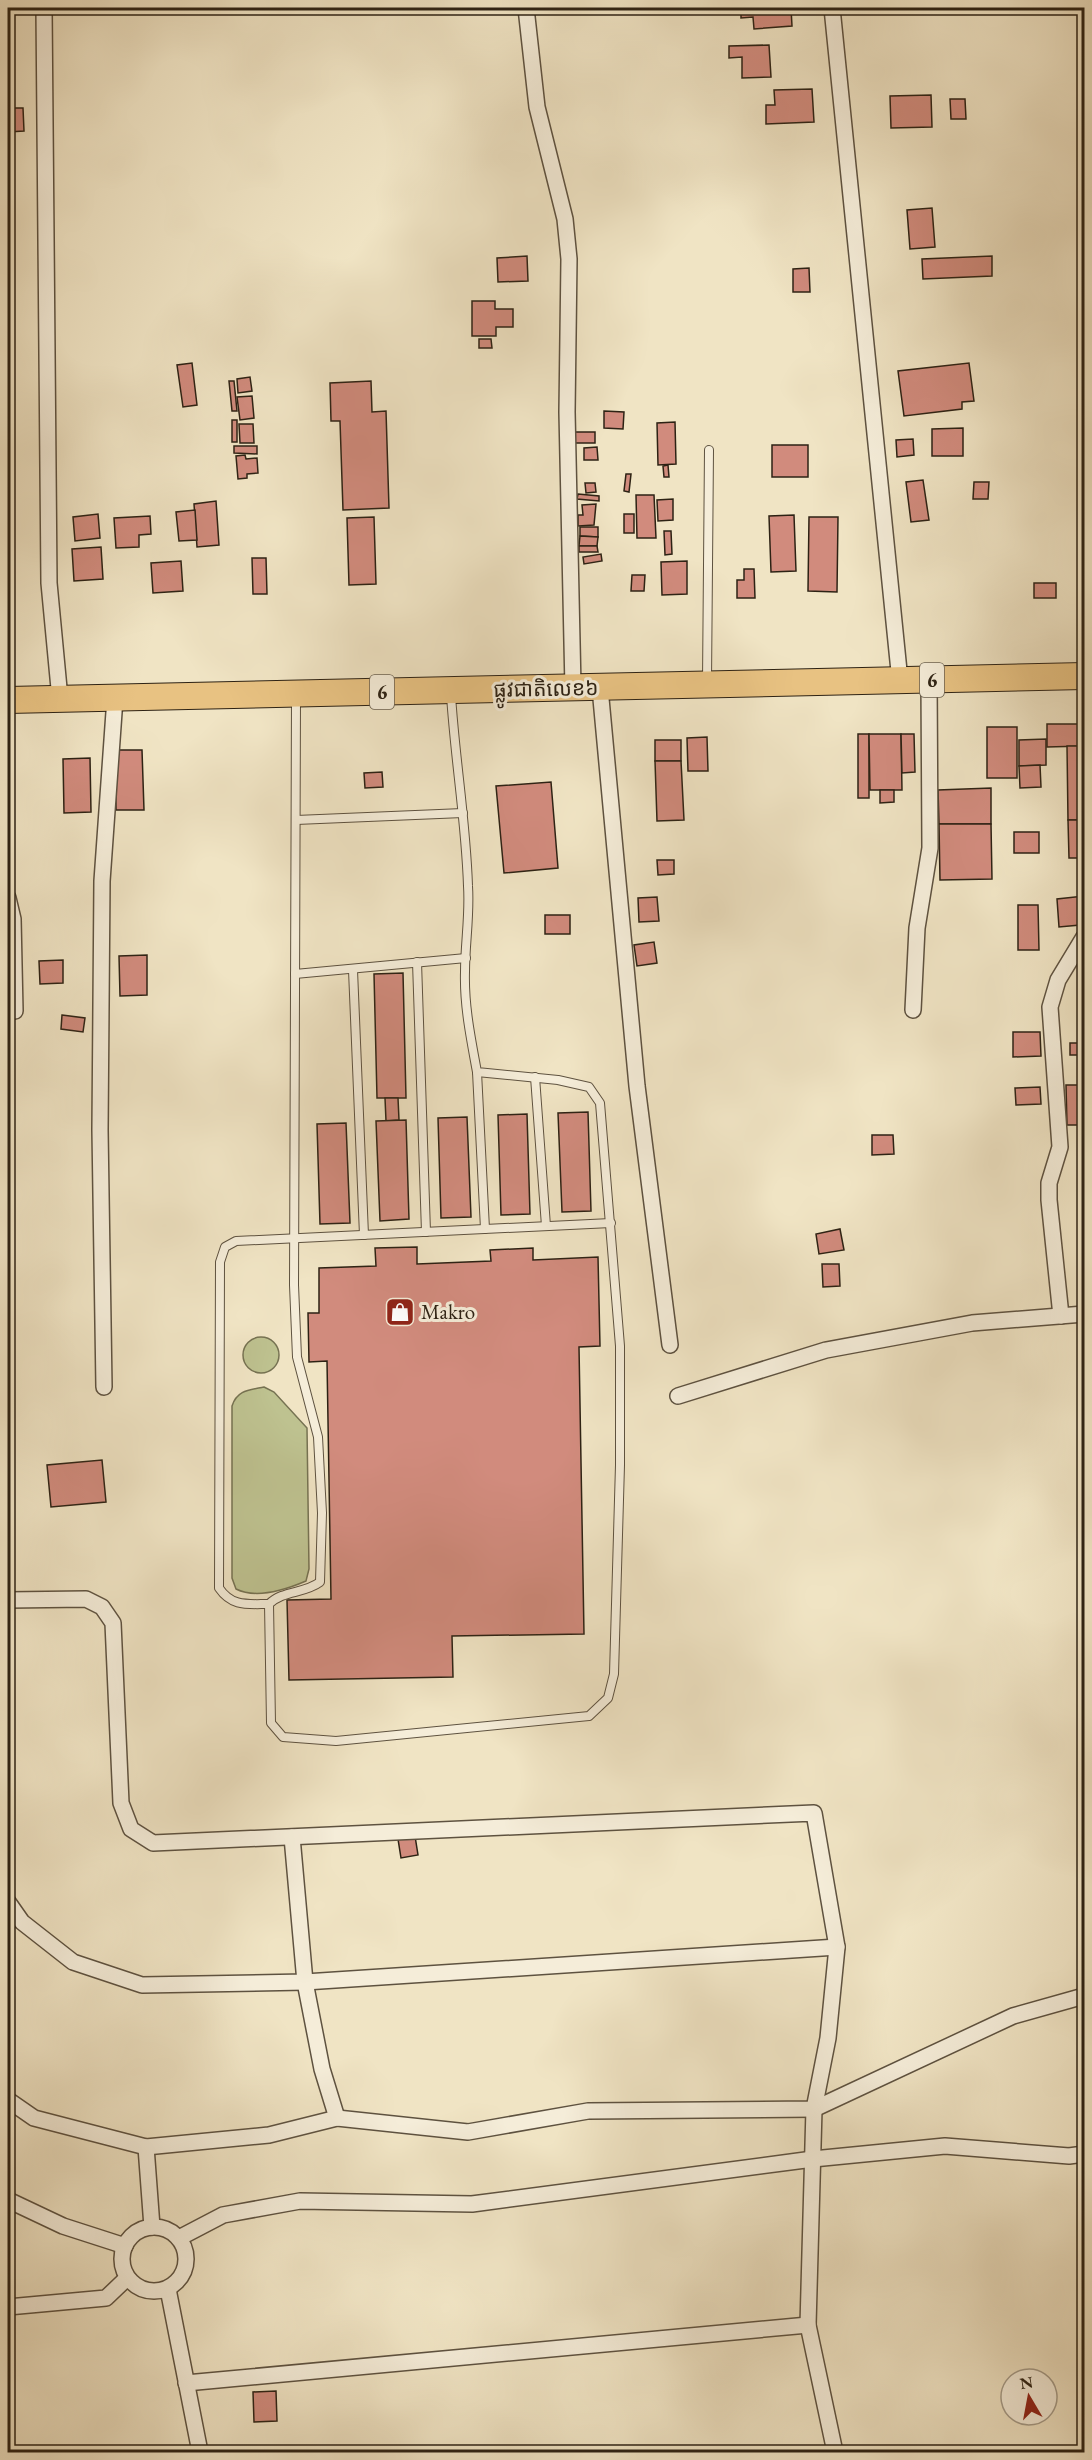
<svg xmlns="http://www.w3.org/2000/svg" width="1092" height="2460" font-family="'EB Garamond','Noto Sans Khmer',serif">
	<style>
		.green { fill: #bec290; stroke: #767252; stroke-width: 1.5 }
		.building { fill: #d18b7d; stroke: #2d2214; stroke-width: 1.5 }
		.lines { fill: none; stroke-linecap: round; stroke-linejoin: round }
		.service-casing { stroke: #5e5240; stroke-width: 10 }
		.minor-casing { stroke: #5e5240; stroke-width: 18 }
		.trunk-casing { stroke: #2d2214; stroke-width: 28 }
		.service { stroke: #f5edd9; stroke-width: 8 }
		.minor { stroke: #f5edd9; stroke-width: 15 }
		.trunk { stroke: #e8c282; stroke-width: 26 }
		.labels { text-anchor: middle; stroke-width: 6; stroke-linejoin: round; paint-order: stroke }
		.shield { fill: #f5edd9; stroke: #695f4f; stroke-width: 1.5 }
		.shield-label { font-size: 20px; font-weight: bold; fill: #2d2214 }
		.street-label { font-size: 21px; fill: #2d2214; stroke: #f5edd9 }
		.poi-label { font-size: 21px; fill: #2d2214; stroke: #f5edd9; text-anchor: start }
	</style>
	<rect width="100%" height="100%" fill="#f0e4c4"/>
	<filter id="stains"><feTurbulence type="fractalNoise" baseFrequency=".00333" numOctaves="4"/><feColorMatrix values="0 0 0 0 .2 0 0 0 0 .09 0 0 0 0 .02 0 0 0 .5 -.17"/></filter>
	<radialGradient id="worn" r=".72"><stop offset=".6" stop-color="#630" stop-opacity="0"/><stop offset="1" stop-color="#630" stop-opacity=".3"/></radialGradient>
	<g class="green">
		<circle cx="261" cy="1355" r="18"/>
		<path d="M264 1387 274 1392 307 1428 309 1569 306 1581C285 1590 256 1599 236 1589L232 1578V1406C237 1390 249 1390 264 1387Z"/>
	</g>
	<g class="building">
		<path d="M741 8H791L792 26 754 29 753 17 741 18Z"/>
		<path d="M769 45 771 77 742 78V57L729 58V46Z"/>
		<path d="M812 89 814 122 766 124V105H775L774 90Z"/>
		<path d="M931 95 932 127 891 128 890 96Z"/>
		<path d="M950 99H965L966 119H951Z"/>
		<path d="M8 108H23L24 131 8 132Z"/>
		<path d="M932 208 935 247 910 249 907 210Z"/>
		<path d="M527 256 528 281 498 282 497 258Z"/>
		<path d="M992 256V276L923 279 922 259Z"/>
		<path d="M809 268 810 292H793V269Z"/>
		<path d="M472 301H495V309H513V327H496V336H472Z"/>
		<path d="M479 339H491L492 348H479Z"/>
		<path d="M192 363 197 405 183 407 177 365Z"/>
		<path d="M969 363 974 401 962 402V409L904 416 898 371Z"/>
		<path d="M250 377 252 391 238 393 237 379Z"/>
		<path d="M229 381H234L237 411H232Z"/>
		<path d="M371 381 372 412 386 411 389 508 343 510 340 421H331L330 383Z"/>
		<path d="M252 396 254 418 240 420 237 397Z"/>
		<path d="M604 411 624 412 623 429 604 428Z"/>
		<rect x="232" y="420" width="5" height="22"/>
		<path d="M675 422 676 464 658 465 657 423Z"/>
		<path d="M239 424H253L254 443H240Z"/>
		<path d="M963 428V456H932V429Z"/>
		<rect x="575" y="432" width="20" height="11"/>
		<path d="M913 439 914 455 897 457 896 440Z"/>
		<rect x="772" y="445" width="36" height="32"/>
		<path d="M234 446H257V454L234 453Z"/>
		<path d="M597 447 598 460H584V448Z"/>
		<path d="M245 455 246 459 257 458 258 473 247 474V478L238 479 236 456Z"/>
		<path d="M668 465 669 477H664L663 466Z"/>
		<path d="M626 474H631L629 492 624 491Z"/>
		<path d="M923 480 929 520 911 522 906 482Z"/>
		<path d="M974 482H989L988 499H973Z"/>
		<path d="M585 483H595L596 492 586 493Z"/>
		<path d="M578 494 599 496V501L577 499Z"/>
		<path d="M636 495H654L656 538H637Z"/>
		<path d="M673 499V520L658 521 657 500Z"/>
		<path d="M216 501 219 545 197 547 194 504Z"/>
		<path d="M596 504 594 525 578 526V515H583L582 505Z"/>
		<path d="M195 510 197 540 179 541 176 512Z"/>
		<path d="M98 514 100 538 75 541 73 517Z"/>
		<rect x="624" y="514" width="10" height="19"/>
		<path d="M794 515 796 571 771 572 769 516Z"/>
		<path d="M150 516 151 534 139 535V547L116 548 114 518Z"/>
		<path d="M374 517 376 584 349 585 347 518Z"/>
		<path d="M809 517H838L837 592 808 591Z"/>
		<path d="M580 527H598V537L580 536Z"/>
		<path d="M664 531H671L672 554 665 555Z"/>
		<path d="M580 536 598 537 597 546H579Z"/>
		<path d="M579 546H597L598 552H579Z"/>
		<path d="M101 547 103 579 74 581 72 549Z"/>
		<path d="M601 554 602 561 584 564 583 557Z"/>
		<path d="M252 558H266L267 594H253Z"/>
		<path d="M181 561 183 591 153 593 151 563Z"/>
		<path d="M687 561V594L662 595 661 562Z"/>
		<path d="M744 569H754L755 598H737V580H744Z"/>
		<path d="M632 575H645L644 591H631Z"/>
		<rect x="1034" y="583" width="22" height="15"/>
		<path d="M1047 724H1084V746L1047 747Z"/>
		<rect x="987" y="727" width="30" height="51"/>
		<rect x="858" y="734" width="11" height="64"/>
		<path d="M869 734H901L902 790H870Z"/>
		<path d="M901 734H914L915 772 902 773Z"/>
		<path d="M707 737 708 771H688L687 738Z"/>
		<path d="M1046 739V765L1019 766V740Z"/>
		<rect x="655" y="740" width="26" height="21"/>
		<path d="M1067 746H1084V820H1068Z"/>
		<path d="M115 750H142L144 810H116Z"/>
		<path d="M90 758 91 812 64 813 63 759Z"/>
		<path d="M655 761H681L684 820 657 821Z"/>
		<path d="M1040 765 1041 787 1020 788 1019 766Z"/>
		<path d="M382 772 383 787 365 788 364 773Z"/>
		<path d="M551 782 558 868 504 873 496 786Z"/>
		<path d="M991 788V824H939L938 790Z"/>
		<path d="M880 790H894V802L880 803Z"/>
		<path d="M1068 820H1084V858H1069Z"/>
		<path d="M939 824H991L992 879 940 880Z"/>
		<rect x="1014" y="832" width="25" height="21"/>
		<path d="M657 860H674V874L658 875Z"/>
		<path d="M1084 896V907L1078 908 1080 925 1059 927 1057 899Z"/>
		<path d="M657 897 659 921 639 922 638 898Z"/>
		<path d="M1018 905H1038L1039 950H1018Z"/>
		<rect x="545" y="915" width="25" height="19"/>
		<path d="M654 942 657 963 637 966 634 945Z"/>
		<path d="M147 955V995L120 996 119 956Z"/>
		<path d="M63 960V983L40 984 39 961Z"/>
		<path d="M403 973 406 1098H377L374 974Z"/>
		<path d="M1079 976H1084V1001H1080Z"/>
		<path d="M62 1015 85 1018 83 1032 61 1029Z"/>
		<path d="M1013 1032H1040L1041 1056 1013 1057Z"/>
		<rect x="1070" y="1043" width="14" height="12"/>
		<path d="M1066 1085H1084V1125H1067Z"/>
		<path d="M1040 1087 1041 1104 1016 1105 1015 1088Z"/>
		<path d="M385 1098H398L399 1120 386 1121Z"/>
		<path d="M588 1112 591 1211 562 1212 558 1113Z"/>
		<path d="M527 1114 530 1214 501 1215 498 1115Z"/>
		<path d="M467 1117 471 1217 441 1218 438 1118Z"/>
		<path d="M406 1120 409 1219 380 1221 376 1121Z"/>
		<path d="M346 1123 350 1223 320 1224 317 1124Z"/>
		<path d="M872 1135H893L894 1154 872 1155Z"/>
		<path d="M840 1229 844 1250 819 1254 816 1234Z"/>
		<path d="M417 1247V1264L491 1261 490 1250 533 1248V1260L598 1257 600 1346 579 1347 584 1634 452 1636 453 1677 289 1680 287 1600 331 1599 327 1361 309 1362 308 1313H319V1268L376 1266 375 1248Z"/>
		<path d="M822 1264H839L840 1286 823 1287Z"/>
		<path d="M102 1460 106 1502 51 1507 47 1465Z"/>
		<path d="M415 1836 418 1855 401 1858 398 1839Z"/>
		<path d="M276 2391 277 2421 254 2422 253 2392Z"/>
	</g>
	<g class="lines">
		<g class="service-casing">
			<g id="service">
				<path d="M707 681 709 450"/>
				<path d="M296 699 294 1285 297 1357 318 1437 322 1513 320 1582C304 1594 283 1590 269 1604L271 1723 283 1737 336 1741 589 1716 608 1698 614 1674 620 1465V1346L600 1103 589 1087 558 1080 477 1072C471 1039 464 1006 465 972 465 943 470 915 468 886 466 822 455 759 451 695"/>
				<path d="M296 820 463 813"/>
				<path d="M417 962 426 1232"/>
				<path d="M353 970 364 1235"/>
				<path d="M295 974 466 958"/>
				<path d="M477 1072 485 1229"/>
				<path d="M535 1077 546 1226"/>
				<path d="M269 1604C247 1604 232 1607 219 1588L220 1262 225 1247 236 1241 611 1223"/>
			</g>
		</g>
		<g class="minor-casing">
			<g id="minor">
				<path d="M44 8 49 583 60 699"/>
				<path d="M526 8 537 107 565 219 569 259 567 412 573 688"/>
				<path d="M832 8 900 681"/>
				<path d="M600 688 637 1086 670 1345"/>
				<path d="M8 898 13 919 15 1011"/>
				<path d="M913 1010 917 928 930 848 929 680"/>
				<path d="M1061 1316 1049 1200V1183L1060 1147 1050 1007 1058 980 1084 937"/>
				<path d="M104 1387 100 1130 102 881 115 698"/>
				<path d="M678 1396 826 1350 972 1323 1084 1314"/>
				<path d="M8 1600 86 1599 102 1607 113 1623 121 1803 131 1829 153 1843 814 1813 837 1947 828 2038 814 2109 808 2325 835 2452"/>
				<path d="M292 1837 305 1982 322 2069 337 2118"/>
				<path d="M8 1902 22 1922 73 1962 142 1985 305 1982 837 1947"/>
				<path d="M8 2100 34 2118 146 2147 269 2135 337 2118 468 2132 588 2111 814 2109 1013 2016 1084 1996"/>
				<path d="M146 2147 152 2227"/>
				<path d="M8 2200 63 2226 125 2246"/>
				<circle cx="154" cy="2259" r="32"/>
				<path d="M179 2238 223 2215 300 2201 472 2204 813 2159 945 2146 1069 2156 1084 2154"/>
				<path d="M168 2289 200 2452"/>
				<path d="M8 2307 106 2298 127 2278"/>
				<path d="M186 2383 808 2325"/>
			</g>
		</g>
		<g class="trunk-casing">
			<path id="trunk" d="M8 700 1084 676"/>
		</g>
		<use href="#service" class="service"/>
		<use href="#minor" class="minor"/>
		<use href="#trunk" class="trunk"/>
	</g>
	<defs>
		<g id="shop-square" transform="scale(1.5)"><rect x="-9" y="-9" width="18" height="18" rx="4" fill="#8f2418" stroke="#f5edd9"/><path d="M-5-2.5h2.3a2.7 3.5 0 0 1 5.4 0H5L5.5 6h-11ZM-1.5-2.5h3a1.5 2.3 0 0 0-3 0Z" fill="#fff"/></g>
	</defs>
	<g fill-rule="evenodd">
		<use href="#shop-square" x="400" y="1312"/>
	</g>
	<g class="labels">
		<g class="shield">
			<rect x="920" y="663" width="24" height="34" rx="4.5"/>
			<rect x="370" y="675" width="24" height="34" rx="4.5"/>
		</g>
		<g class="shield-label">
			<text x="932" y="687">6</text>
			<text x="382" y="699">6</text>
		</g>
		<g class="street-label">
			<text transform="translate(546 689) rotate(-1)" y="7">ផ្លូវជាតិលេខ៦</text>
		</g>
		<g class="poi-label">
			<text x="421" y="1319">Makro</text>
		</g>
	</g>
	<rect width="1092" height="2460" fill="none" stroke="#f0e4c4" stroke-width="30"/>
	<rect x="9" y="9" width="1074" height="2442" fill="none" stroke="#2d2214" stroke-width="3"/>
	<rect x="15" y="15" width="1062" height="2430" fill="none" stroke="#2d2214" stroke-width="1.5"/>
	<g transform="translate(1029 2397) rotate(350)"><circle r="28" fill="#f5edd9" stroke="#a59c8a" stroke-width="1.5"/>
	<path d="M0-4.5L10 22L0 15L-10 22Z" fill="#8f2418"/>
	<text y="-9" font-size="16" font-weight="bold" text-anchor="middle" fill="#2d2214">N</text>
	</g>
	<rect width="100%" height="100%" filter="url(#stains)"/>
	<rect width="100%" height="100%" fill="url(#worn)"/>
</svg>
